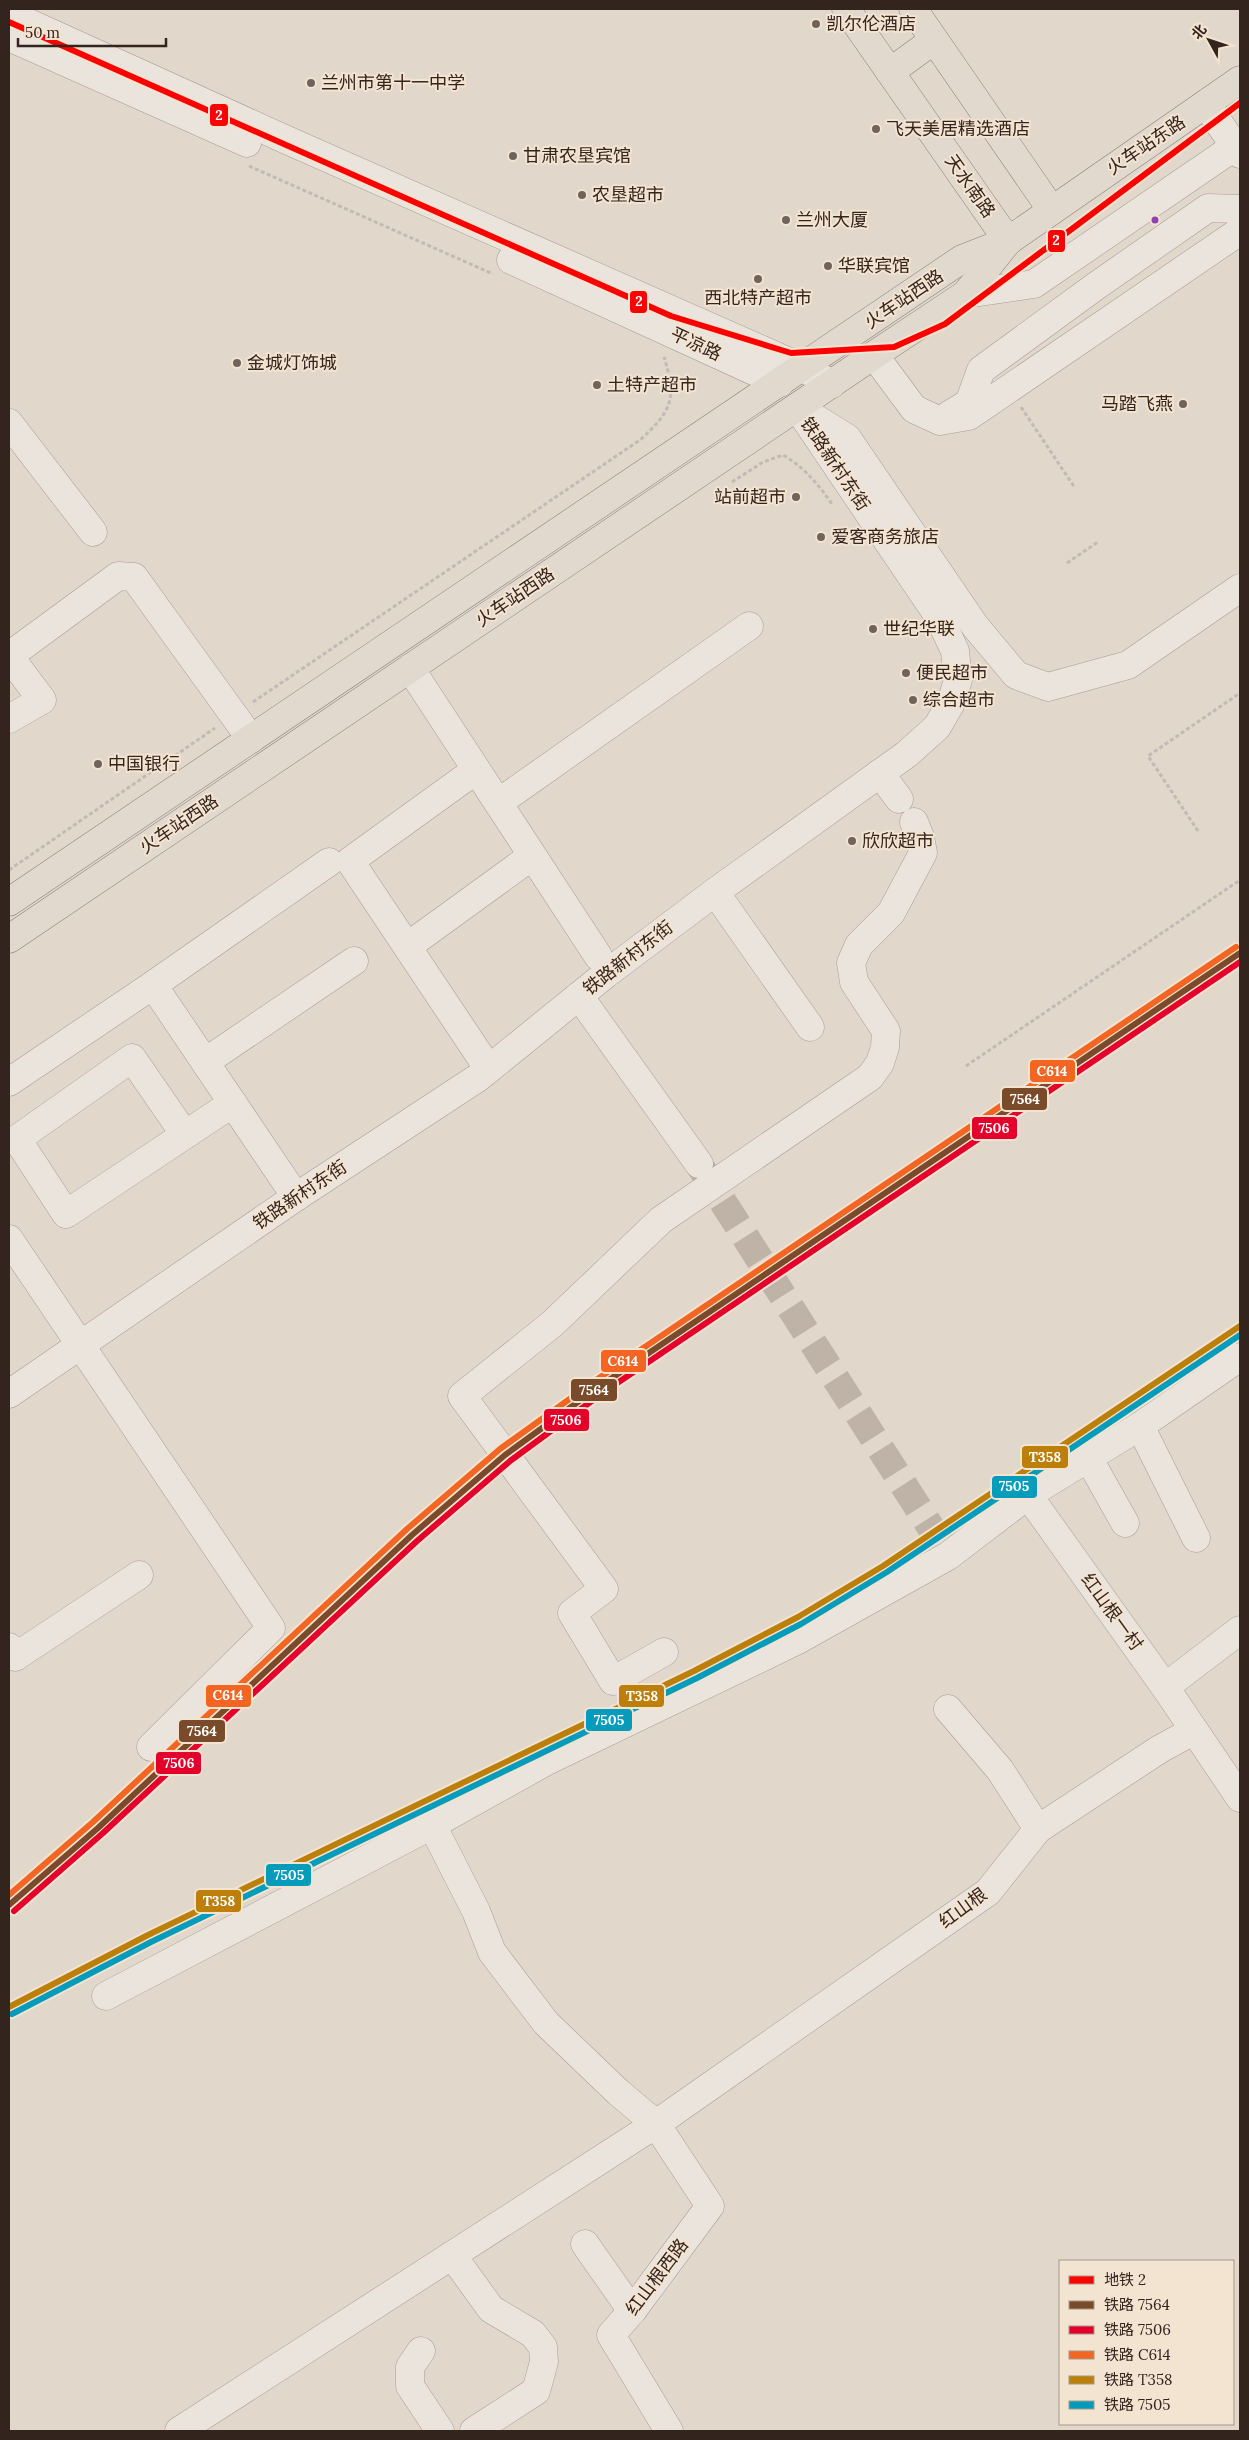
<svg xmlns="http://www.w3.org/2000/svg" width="1249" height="2440" font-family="Lora,'Noto Sans SC',serif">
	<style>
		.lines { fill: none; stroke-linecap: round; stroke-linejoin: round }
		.minor-tunnel { stroke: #bfb3a8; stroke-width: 28; stroke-dasharray: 28 14; stroke-linecap: butt }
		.minor-casing { stroke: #a79d95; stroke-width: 29 }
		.major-casing { stroke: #8c827b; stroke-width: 29 }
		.path { stroke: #c2bab4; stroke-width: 3; stroke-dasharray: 4 2.5; stroke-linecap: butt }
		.minor { stroke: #eae4dd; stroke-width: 28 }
		.major { stroke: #e1d8ce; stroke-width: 28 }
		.rail-1-casing { stroke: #f3e3d1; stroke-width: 10 }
		.rail-2-casing { stroke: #f3e3d1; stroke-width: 10 }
		.rail-3-casing { stroke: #f3e3d1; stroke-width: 10 }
		.rail-4-casing { stroke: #f3e3d1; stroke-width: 10 }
		.rail-5-casing { stroke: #f3e3d1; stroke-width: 10 }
		.rail-1 { stroke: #7a4b2a; stroke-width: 6 }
		.rail-2 { stroke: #e4002b; stroke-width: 6 }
		.rail-3 { stroke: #f26522; stroke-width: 6 }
		.rail-4 { stroke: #bc7f09; stroke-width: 6 }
		.rail-5 { stroke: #059cbc; stroke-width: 6 }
		.metro-1-casing { stroke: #f3e3d1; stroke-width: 10 }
		.metro-1 { stroke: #f00; stroke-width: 6 }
		.poi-dot { fill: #71635b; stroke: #f3e3d1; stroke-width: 2 }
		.bus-dot { fill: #8e44ad; stroke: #f3e3d1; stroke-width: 2 }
		.labels { text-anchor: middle; stroke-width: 4; stroke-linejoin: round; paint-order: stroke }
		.poi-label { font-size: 18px; fill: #34241e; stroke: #f3e3d1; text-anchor: start }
		.street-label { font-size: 18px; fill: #34241e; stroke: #f3e3d1 }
		.line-badge { stroke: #f3e3d1; stroke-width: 2 }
		.badge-label { font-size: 14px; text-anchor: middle; font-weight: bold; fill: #fff }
	</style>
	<rect width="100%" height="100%" fill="#e2d7cb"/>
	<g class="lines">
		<path class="minor-tunnel" d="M700 1166 940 1542"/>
		<g class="minor-casing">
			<g id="minor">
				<path d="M9 14 289 141 803 368 832 384"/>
				<path d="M9 37 247 143"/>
				<path d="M1206 104 1240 154"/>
				<path d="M511 260 780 383"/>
				<path d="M966 294 1034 284 1240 143"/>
				<path d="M874 355 914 409 940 421 969 416 1240 231"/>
				<path d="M805 412 847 438 975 626 1016 675 1048 687 1128 665 1240 588"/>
				<path d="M949 415 969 403 981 370 1096 286 1208 208 1240 209"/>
				<path d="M9 423 93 532"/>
				<path d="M410 668 598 956"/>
				<path d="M9 719 42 700 9 656 118 576 134 577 251 739"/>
				<path d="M476 770 350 861 488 1068"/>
				<path d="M880 773 899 799"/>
				<path d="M498 803 749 626"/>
				<path d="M715 892 810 1027"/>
				<path d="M408 946 532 856"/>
				<path d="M153 985 329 862"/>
				<path d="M579 996 699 1164"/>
				<path d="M205 1062 354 961"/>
				<path d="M9 1082 153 985 296 1197"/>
				<path d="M185 1135 132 1058 17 1139 66 1214 233 1103"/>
				<path d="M9 1239 271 1628 151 1747"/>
				<path d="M9 1394 296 1197 479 1077 606 974 715 892 907 754 937 727 951 703 958 680 955 651 939 617 797 407"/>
				<path d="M1140 1426 1196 1538"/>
				<path d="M1089 1459 1125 1523"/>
				<path d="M1028 1495 1165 1687 1240 1798"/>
				<path d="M9 1647 15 1657 139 1575"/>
				<path d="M664 1652 613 1681 572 1613 604 1589 462 1396 552 1324 661 1220 870 1077 880 1063 885 1047 886 1031 854 982 851 963 859 945 891 913 923 853 920 837 914 822"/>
				<path d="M1165 1687 1240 1630"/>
				<path d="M948 1709 1000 1770 1038 1829"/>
				<path d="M432 1825 476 1911 492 1952 546 2023 618 2092 656 2124 710 2206 632 2311 611 2335 669 2431"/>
				<path d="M106 1996 432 1825 545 1762 796 1641 948 1556 1028 1495 1140 1426 1240 1357"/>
				<path d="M585 2244 632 2311"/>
				<path d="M452 2255 491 2309 533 2334 543 2347 544 2362 536 2391 474 2431"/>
				<path d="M421 2351 410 2367V2386L440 2431"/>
				<path d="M179 2431 656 2124 988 1892 1038 1829 1160 1749 1193 1731"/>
			</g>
		</g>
		<g class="major-casing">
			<g id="major">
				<path d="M846 9 1008 241"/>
				<path d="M913 9 1051 209"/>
				<path d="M890 72 934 40"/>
				<path d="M9 902 962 259 1008 241 1240 80"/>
				<path d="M9 939 874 355 966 294 1008 241"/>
			</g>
		</g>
		<g class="path">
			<path d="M249 166 493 274"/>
			<path d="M1021 407 1075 488"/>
			<path d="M732 482 763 462 783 455C804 467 818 484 832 504"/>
			<path d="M1067 563 1098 542"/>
			<path d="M253 702 640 440C672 411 677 399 664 357"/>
			<path d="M1198 831 1148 756 1240 693"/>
			<path d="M9 870 215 728"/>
			<path d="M966 1066 1240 880"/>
		</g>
		<use href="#minor" class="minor"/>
		<use href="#major" class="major"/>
		<g class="rail-1-casing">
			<path id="rail-1" d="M9 1905 98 1828 412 1535 505 1455 600 1386 1240 953"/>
		</g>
		<g class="rail-2-casing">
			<path id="rail-2" d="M14 1911 103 1833 417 1541 510 1461 604 1392 1240 962"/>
		</g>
		<g class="rail-3-casing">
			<path id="rail-3" d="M9 1895 93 1822 407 1529 500 1449 596 1380 1236 947"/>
		</g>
		<g class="rail-4-casing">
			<path id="rail-4" d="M9 2007 148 1935 694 1671 798 1617 883 1566 1240 1326"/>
		</g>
		<g class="rail-5-casing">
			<path id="rail-5" d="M12 2014 151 1942 697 1678 801 1624 887 1572 1240 1335"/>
		</g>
		<use href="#rail-1" class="rail-1"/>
		<use href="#rail-2" class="rail-2"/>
		<use href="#rail-3" class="rail-3"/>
		<use href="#rail-4" class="rail-4"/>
		<use href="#rail-5" class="rail-5"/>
		<g class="metro-1-casing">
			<path id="metro-1" d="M9 22 671 316 791 353 894 347 945 324 1240 103"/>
		</g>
		<use href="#metro-1" class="metro-1"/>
	</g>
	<g class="poi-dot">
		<circle cx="816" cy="24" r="5"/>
		<circle cx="311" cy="83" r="5"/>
		<circle cx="876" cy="129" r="5"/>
		<circle cx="513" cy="156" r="5"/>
		<circle cx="582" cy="195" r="5"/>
		<circle cx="786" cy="220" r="5"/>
		<circle cx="828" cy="266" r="5"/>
		<circle cx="758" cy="279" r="5"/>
		<circle cx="237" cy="363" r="5"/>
		<circle cx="597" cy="385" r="5"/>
		<circle cx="1183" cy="404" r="5"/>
		<circle cx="796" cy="497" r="5"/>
		<circle cx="821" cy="537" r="5"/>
		<circle cx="873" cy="629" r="5"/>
		<circle cx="906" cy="673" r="5"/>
		<circle cx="913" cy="700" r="5"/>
		<circle cx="98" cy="764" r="5"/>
		<circle cx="852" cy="841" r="5"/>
	</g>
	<circle class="bus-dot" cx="1155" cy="220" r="4.5"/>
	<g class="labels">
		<g class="poi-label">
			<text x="826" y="30">凯尔伦酒店</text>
			<text x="321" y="89">兰州市第十一中学</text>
			<text x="886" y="135">飞天美居精选酒店</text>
			<text x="523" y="162">甘肃农垦宾馆</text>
			<text x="592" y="201">农垦超市</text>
			<text x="796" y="226">兰州大厦</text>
			<text x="838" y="272">华联宾馆</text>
			<text x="758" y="304" text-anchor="middle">西北特产超市</text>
			<text x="247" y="369">金城灯饰城</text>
			<text x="607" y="391">土特产超市</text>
			<text x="1173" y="410" text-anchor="end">马踏飞燕</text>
			<text x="786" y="503" text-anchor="end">站前超市</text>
			<text x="831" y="543">爱客商务旅店</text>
			<text x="883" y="635">世纪华联</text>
			<text x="916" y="679">便民超市</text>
			<text x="923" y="706">综合超市</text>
			<text x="108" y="770">中国银行</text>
			<text x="862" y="847">欣欣超市</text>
		</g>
		<g class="street-label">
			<text transform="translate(1146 145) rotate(-34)" y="6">火车站东路</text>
			<text transform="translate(970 186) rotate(55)" y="6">天水南路</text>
			<text transform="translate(904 299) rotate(-34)" y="6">火车站西路</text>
			<text transform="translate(696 344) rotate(25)" y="6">平凉路</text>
			<text transform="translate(835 464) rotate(56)" y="6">铁路新村东街</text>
			<text transform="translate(515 597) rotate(-34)" y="6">火车站西路</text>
			<text transform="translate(179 824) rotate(-34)" y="6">火车站西路</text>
			<text transform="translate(628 958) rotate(-38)" y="6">铁路新村东街</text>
			<text transform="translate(300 1195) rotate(-34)" y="6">铁路新村东街</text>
			<text transform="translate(1112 1612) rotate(54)" y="6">红山根一村</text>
			<text transform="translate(963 1908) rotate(-36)" y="6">红山根</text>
			<text transform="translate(657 2277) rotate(-53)" y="6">红山根西路</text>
		</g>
	</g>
	<g class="line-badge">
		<rect x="209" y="103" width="20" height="24" rx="5" fill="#f00"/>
		<rect x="1047" y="229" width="19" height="24" rx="5" fill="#f00"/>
		<rect x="629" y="290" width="19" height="24" rx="5" fill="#f00"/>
		<rect x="1029" y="1059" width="47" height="24" rx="5" fill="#f26522"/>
		<rect x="1001" y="1087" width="47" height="24" rx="5" fill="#7a4b2a"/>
		<rect x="971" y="1116" width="47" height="24" rx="5" fill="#e4002b"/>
		<rect x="600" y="1349" width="47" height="24" rx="5" fill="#f26522"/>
		<rect x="570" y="1378" width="48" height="24" rx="5" fill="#7a4b2a"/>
		<rect x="543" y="1408" width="47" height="24" rx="5" fill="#e4002b"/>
		<rect x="1021" y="1445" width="48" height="24" rx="5" fill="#bc7f09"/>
		<rect x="991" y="1475" width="47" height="24" rx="5" fill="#059cbc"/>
		<rect x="205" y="1684" width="47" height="24" rx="5" fill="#f26522"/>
		<rect x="618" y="1684" width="47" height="24" rx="5" fill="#bc7f09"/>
		<rect x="585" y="1708" width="48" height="24" rx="5" fill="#059cbc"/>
		<rect x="178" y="1719" width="48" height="24" rx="5" fill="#7a4b2a"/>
		<rect x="155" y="1751" width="47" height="24" rx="5" fill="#e4002b"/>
		<rect x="265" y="1863" width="47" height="24" rx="5" fill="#059cbc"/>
		<rect x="195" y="1889" width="47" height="24" rx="5" fill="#bc7f09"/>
	</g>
	<g class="badge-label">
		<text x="219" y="120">2</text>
		<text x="1056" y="245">2</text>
		<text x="639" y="306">2</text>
		<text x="1052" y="1076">C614</text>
		<text x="1025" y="1104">7564</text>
		<text x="994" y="1133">7506</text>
		<text x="623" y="1366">C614</text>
		<text x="594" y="1395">7564</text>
		<text x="566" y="1425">7506</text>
		<text x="1045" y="1462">T358</text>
		<text x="1014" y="1491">7505</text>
		<text x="228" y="1700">C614</text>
		<text x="642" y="1701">T358</text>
		<text x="609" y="1725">7505</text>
		<text x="202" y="1736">7564</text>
		<text x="179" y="1768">7506</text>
		<text x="289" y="1880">7505</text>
		<text x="219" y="1906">T358</text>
	</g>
	<rect width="1249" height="2440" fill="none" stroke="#34241e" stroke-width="20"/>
	<rect x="1059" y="2260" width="175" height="165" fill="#f3e3d1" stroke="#a79789"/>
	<rect x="1069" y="2276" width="25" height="8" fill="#ff0000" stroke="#a79789"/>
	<text x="1104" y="2285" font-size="15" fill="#34241e">地铁 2</text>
	<rect x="1069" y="2301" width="25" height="8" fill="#7a4b2a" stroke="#a79789"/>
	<text x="1104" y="2310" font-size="15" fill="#34241e">铁路 7564</text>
	<rect x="1069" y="2326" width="25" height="8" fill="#e4002b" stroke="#a79789"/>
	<text x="1104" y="2335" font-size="15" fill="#34241e">铁路 7506</text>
	<rect x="1069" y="2351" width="25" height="8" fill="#f26522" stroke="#a79789"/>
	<text x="1104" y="2360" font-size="15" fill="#34241e">铁路 C614</text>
	<rect x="1069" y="2376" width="25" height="8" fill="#bc7f09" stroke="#a79789"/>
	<text x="1104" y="2385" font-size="15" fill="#34241e">铁路 T358</text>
	<rect x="1069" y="2401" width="25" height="8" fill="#059cbc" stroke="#a79789"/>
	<text x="1104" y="2410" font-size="15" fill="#34241e">铁路 7505</text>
	<g transform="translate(1209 40) rotate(310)" stroke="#f3e3d1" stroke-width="4" paint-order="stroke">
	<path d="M0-4L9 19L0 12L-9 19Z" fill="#34241e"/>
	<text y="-8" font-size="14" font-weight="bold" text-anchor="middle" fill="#34241e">北</text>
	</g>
	<path d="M18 38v8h148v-8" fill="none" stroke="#34241e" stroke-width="2.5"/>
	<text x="25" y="38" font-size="15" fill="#34241e" stroke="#f3e3d1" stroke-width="4" paint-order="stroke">50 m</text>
</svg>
